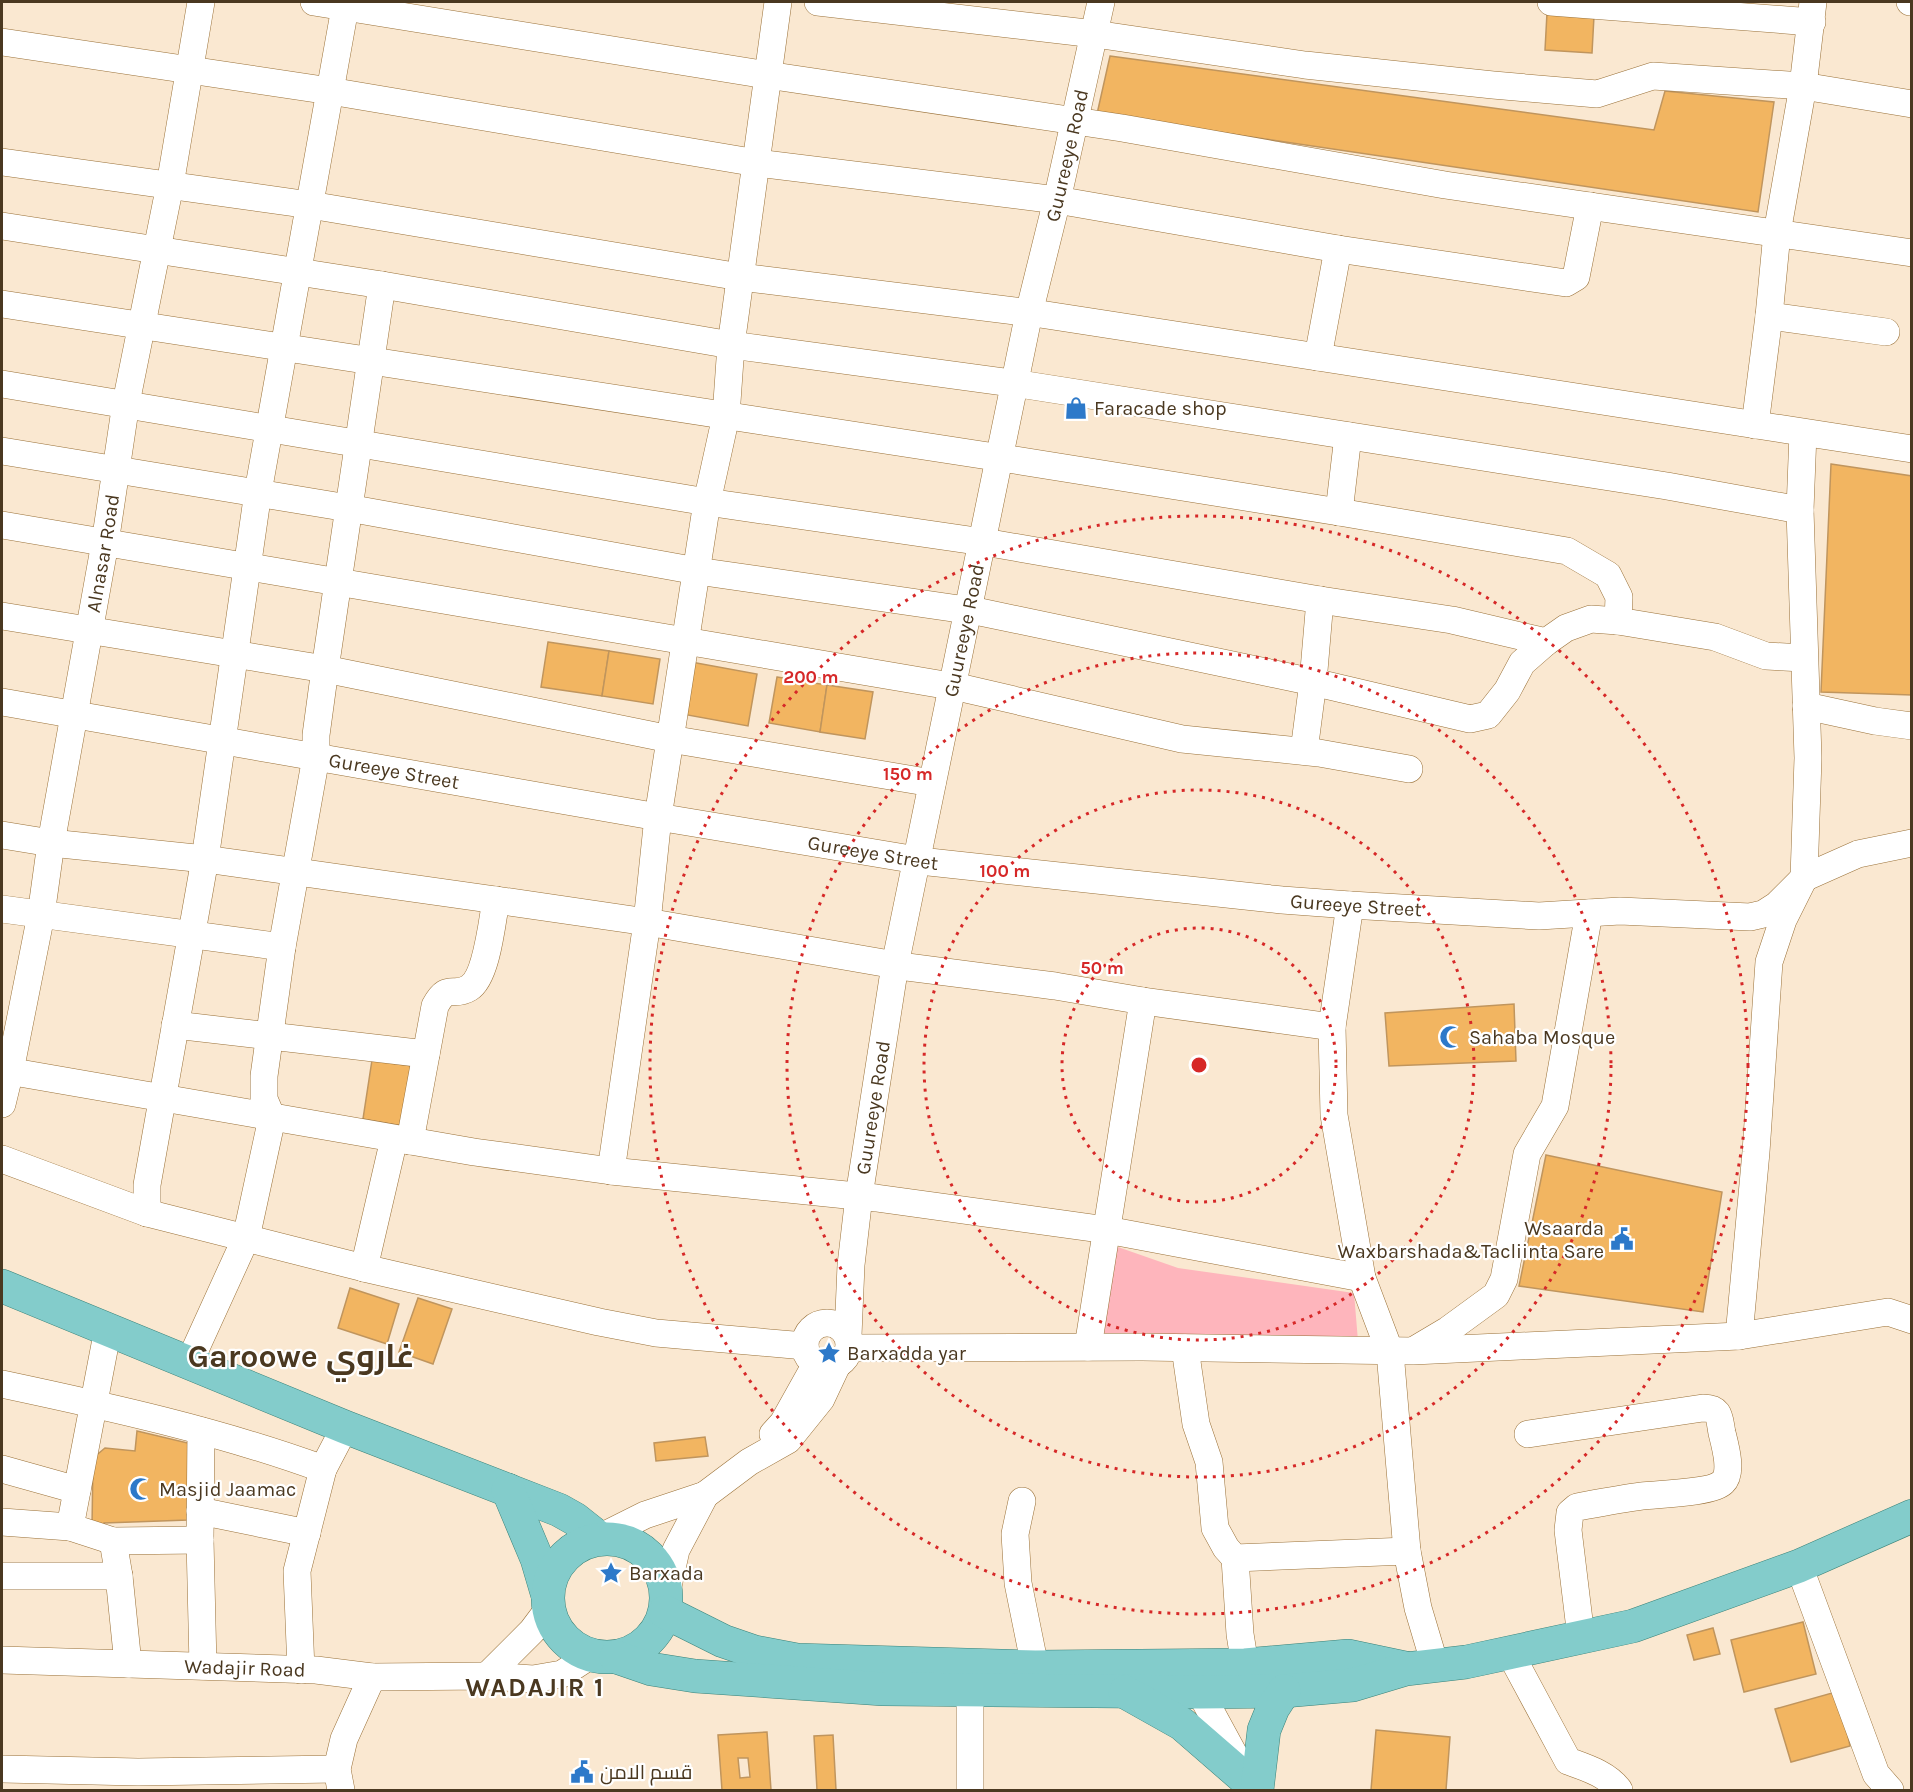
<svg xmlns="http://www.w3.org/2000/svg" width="1913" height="1792" font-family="Karla,Cairo,sans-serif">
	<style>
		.green { fill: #feb5bc }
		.building { fill: #f2b561; stroke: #c0955d; stroke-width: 1.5; fill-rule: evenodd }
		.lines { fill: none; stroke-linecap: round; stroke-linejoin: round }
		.minor-casing { stroke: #9a7138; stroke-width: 28 }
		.major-casing { stroke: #3a8278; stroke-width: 34 }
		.minor { stroke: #fff; stroke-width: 27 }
		.major { stroke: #83cccb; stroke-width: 33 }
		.ring { fill: none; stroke: #d62828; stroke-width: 3; stroke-dasharray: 3 6 }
		.labels { text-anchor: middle; stroke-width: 4.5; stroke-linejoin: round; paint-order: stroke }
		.street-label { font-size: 20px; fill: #4a3820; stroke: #fff }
		.poi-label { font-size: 20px; fill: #4a3820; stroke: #fff; text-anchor: start }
		.district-label { font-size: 26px; font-weight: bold; letter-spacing: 1.5px; fill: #4a3820; stroke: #fff }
		.town-label { font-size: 32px; font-weight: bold; fill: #4a3820; stroke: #fff }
		.centre { fill: #d62828; stroke: #fff; stroke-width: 3 }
		.ring-label { font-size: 18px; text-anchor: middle; font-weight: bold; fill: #d62828; stroke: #fff; stroke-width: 4.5; stroke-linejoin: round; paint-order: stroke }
	</style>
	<rect width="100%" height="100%" fill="#fae8d1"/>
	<path class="green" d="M1115 1246 1178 1268 1354 1293 1358 1341 1092 1335Z"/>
	<g class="building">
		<path d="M1547 13 1594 16 1592 53 1545 50Z"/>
		<path d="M1110 56 1654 130 1665 91 1774 102 1758 212 1097 114Z"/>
		<path d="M1831 464 1912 476V695L1821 692Z"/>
		<path d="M548 642 609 651 602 696 541 687Z"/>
		<path d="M609 651 660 659 653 704 602 696Z"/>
		<path d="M691 662 757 674 748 726 682 714Z"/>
		<path d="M777 677 827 685 820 732 769 723Z"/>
		<path d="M827 685 873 692 865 739 820 732Z"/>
		<path d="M1514 1004 1516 1061 1389 1066 1385 1013Z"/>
		<path d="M372 1060 412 1066 403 1126 363 1119Z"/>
		<path d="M1546 1155 1722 1192 1703 1312 1519 1286Z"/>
		<path d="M350 1288 399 1304 387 1344 338 1328Z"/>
		<path d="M418 1298 452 1309 433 1364 399 1352Z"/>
		<path d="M137 1431 192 1444 188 1520 104 1523V1528H92L93 1458 105 1448 135 1451Z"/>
		<path d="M705 1437 708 1456 656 1461 654 1443Z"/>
		<path d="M1803 1622 1816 1674 1744 1692 1731 1640Z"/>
		<path d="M1713 1628 1720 1654 1694 1660 1687 1635Z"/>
		<path d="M1832 1693 1841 1701 1850 1746 1791 1762 1775 1709Z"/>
		<path d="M1376 1730 1450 1737 1446 1790H1371Z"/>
		<path d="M767 1732 771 1790H722L718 1735ZM738 1758H748L750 1777 740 1778Z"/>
		<path d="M833 1735 836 1790H817L814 1736Z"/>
	</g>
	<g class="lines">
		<g class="minor-casing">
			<g id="minor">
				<path d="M314 2 767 75 1122 128 1445 185 1912 253"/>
				<path d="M818 2 1095 34 1305 65 1493 85 1597 94 1653 76 1803 86 1912 104"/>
				<path d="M1551 2 1812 22"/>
				<path d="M1910 2H1912"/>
				<path d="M2 42 330 91 757 163 1057 200 1338 249 1566 283 1576 277 1590 206"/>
				<path d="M2 162 310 205 740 277 1040 314 1912 449"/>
				<path d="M2 226 382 285 731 345 1026 385 1667 486 1800 510"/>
				<path d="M2 304 1008 459 1339 512 1567 551 1608 575 1619 597 1618 621"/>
				<path d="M1769 316 1886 332"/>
				<path d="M1318 357 1338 249"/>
				<path d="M2 384 707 502 990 543 1320 600 1452 620 1546 642"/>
				<path d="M1755 425 1769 316 1777 233 1803 86 1813 2"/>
				<path d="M2 451 348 508 697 571 980 612 1313 682 1470 719 1488 715 1507 691 1522 663 1546 642 1566 628 1591 619 1618 621 1715 637 1766 656 1804 658"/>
				<path d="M1339 512 1348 436"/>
				<path d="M2 525 962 688 1182 739 1319 753 1409 769"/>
				<path d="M2 616 325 669 670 739 932 783"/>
				<path id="s1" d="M2 702 658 817 929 862 1282 900 1350 905 1539 916 1620 911 1750 917 1763 914 1777 905 1804 878 1858 854 1912 843"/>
				<path d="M1806 706 1875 721 1912 726"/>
				<path d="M1304 751 1313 682 1320 600"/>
				<path d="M2 835 51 843 205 859 496 900 647 922 907 967 1055 986 1143 1001 1332 1027"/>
				<path d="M1350 905 1332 1027 1334 1115 1362 1278 1390 1352 1407 1551 1418 1608 1435 1665"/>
				<path d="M2 909 282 947"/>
				<path d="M175 1025 426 1054"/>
				<path d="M2 1070 474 1152 611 1171 876 1198 1107 1230 1362 1278"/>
				<path id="s2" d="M2 1104 10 1071 41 915 51 843 105 543 126 403 170 185 201 2"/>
				<path d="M410 1141 435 1006C448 982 453 998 469 988 487 977 492 921 496 900"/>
				<path d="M2 1159 147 1213 364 1268 599 1322 656 1333 805 1346"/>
				<path d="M611 1171 647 922 658 817 707 502 726 416 731 345 778 2"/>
				<path d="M147 1213V1185L205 859 258 492 346 2"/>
				<path d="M364 1268 394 1139"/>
				<circle cx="827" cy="1345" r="22"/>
				<path d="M108 1329 70 1527 113 1541 119 1576 128 1664"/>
				<path id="s3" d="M848 1336 851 1265 859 1196 895 965 1029 313 1057 200 1101 2"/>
				<path d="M1739 1336 1756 1152 1769 962 1783 920 1804 878 1808 758 1800 510 1803 433"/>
				<path d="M1088 1347 1143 1001"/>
				<path d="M849 1348 1142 1347 1413 1351 1739 1336 1888 1312 1912 1320"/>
				<path d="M1185 1348 1196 1424 1209 1462 1215 1528 1226 1548 1235 1558 1407 1551"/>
				<path d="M1416 1349 1448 1330 1496 1295 1504 1279 1527 1154 1555 1106 1589 913"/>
				<path d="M189 1363 246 1238 272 1118 264 1099V1076L282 947 316 757V735L325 669 382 285"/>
				<path d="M2 1384C110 1407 219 1431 323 1469"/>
				<path d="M201 1431 200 1540 203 1666"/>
				<path d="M773 1434 783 1423 816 1364"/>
				<path d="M1528 1434 1703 1408C1721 1408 1719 1418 1722 1433 1725 1445 1733 1473 1723 1482 1713 1493 1658 1494 1642 1496 1620 1499 1599 1503 1577 1507L1570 1513 1568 1530 1581 1637"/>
				<path d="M2 1469 77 1490"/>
				<path d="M1022 1501 1015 1534 1018 1583 1035 1667"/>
				<path d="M200 1511 307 1533"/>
				<path d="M2 1522 70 1527"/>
				<path d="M599 1538 645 1515 705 1495 749 1462 788 1440 821 1399 837 1365"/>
				<path d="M113 1541 200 1540"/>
				<path d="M1235 1558 1240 1634 1245 1665"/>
				<path d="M1799 1566 1876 1774 1890 1790"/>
				<path d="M2 1576H119"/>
				<path d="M666 1595 676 1550 705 1495"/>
				<path d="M1510 1653 1568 1761C1587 1768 1607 1774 1619 1790"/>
				<path id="s4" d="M2 1660 316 1670 372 1677 487 1676 533 1679 562 1674 591 1655"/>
				<path d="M301 1670 297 1571 323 1469 345 1427"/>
				<path d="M1199 1675 1200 1692 1244 1773"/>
				<path d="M487 1676 532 1631 547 1611"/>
				<path d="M2 1769 138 1772 337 1769"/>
				<path d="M341 1790 337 1769 344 1739 372 1677"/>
				<path d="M970 1790V1690"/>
			</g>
		</g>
		<g class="major-casing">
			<g id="major">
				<path d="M2 1286 345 1427 559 1510 575 1519 599 1538"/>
				<path d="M508 1490 537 1559 547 1593"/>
				<circle cx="607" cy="1598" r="59"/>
				<path d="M665 1612 723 1641 755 1652 797 1660 1035 1667 1245 1665 1348 1656 1405 1668"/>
				<path d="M616 1657 651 1669 695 1676 883 1689 1200 1692 1284 1691 1353 1685 1406 1669 1466 1662 1633 1626 1799 1566 1912 1516"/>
				<path d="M1125 1692 1182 1724 1250 1783"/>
				<path d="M1257 1790 1264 1730 1273 1708 1284 1691"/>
			</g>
		</g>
		<use href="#minor" class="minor"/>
		<use href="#major" class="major"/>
	</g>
	<g class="ring">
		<circle cx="1199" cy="1065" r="137"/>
		<circle cx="1199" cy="1065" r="275"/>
		<circle cx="1199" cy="1065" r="412"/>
		<circle cx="1199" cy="1065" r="549"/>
	</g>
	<defs>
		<g id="shop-bare" transform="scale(1.8)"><path d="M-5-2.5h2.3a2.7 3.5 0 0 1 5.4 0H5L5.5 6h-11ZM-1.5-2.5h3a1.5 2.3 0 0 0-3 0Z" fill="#2d79c9" stroke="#fff" stroke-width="2.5" paint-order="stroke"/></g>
		<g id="mosque-bare" transform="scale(1.8)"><path d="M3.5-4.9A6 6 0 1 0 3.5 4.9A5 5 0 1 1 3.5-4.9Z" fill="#2d79c9" stroke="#fff" stroke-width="2.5" paint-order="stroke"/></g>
		<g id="civic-bare" transform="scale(1.8)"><path d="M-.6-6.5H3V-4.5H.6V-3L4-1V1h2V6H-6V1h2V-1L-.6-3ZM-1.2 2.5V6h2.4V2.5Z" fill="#2d79c9" stroke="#fff" stroke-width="2.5" paint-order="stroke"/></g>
		<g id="sight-bare" transform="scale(1.8)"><path d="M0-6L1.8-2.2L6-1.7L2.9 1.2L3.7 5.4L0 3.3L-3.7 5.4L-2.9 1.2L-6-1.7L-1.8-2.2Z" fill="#2d79c9" stroke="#fff" stroke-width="2.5" paint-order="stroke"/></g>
	</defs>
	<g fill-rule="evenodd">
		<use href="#shop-bare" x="1076" y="408"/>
		<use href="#mosque-bare" x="1451" y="1037"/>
		<use href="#civic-bare" x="1622" y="1239"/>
		<use href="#sight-bare" x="829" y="1353"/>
		<use href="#mosque-bare" x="141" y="1489"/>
		<use href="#sight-bare" x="611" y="1573"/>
		<use href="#civic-bare" x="582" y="1772"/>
	</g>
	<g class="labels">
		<g class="street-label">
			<text dy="7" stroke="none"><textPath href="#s3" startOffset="1202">Guureeye Road</textPath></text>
			<text dy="7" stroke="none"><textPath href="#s2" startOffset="560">Alnasar Road</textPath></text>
			<text dy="7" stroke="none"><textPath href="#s3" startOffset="716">Guureeye Road</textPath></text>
			<text dy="7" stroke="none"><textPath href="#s1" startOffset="398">Gureeye Street</textPath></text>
			<text dy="7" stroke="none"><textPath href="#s1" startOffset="884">Gureeye Street</textPath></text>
			<text dy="7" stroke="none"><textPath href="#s1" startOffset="1370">Gureeye Street</textPath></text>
			<text dy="7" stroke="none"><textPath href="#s3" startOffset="230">Guureeye Road</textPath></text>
			<text dy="7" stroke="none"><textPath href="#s4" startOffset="243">Wadajir Road</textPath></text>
		</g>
		<g class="poi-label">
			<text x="1094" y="415">Faracade shop</text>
			<text x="1469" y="1044">Sahaba Mosque</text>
			<text x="1604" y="1235" text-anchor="end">Wsaarda<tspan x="1604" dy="23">Waxbarshada&amp;Tacliinta Sare</tspan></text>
			<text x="847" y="1360">Barxadda yar</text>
			<text x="159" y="1496">Masjid Jaamac</text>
			<text x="629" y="1580">Barxada</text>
			<text x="600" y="1779">قسم الامن</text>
		</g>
		<g class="district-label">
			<text x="535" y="1696">WADAJIR 1</text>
		</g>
		<g class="town-label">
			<text x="301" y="1367">Garoowe غاروي</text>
		</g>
	</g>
	<circle cx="1199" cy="1065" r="9" class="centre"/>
	<g class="ring-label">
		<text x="811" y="683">200 m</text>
		<text x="908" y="780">150 m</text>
		<text x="1005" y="877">100 m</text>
		<text x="1102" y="974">50 m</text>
	</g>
	<rect width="1913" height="1792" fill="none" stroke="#4a3820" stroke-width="6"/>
</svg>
